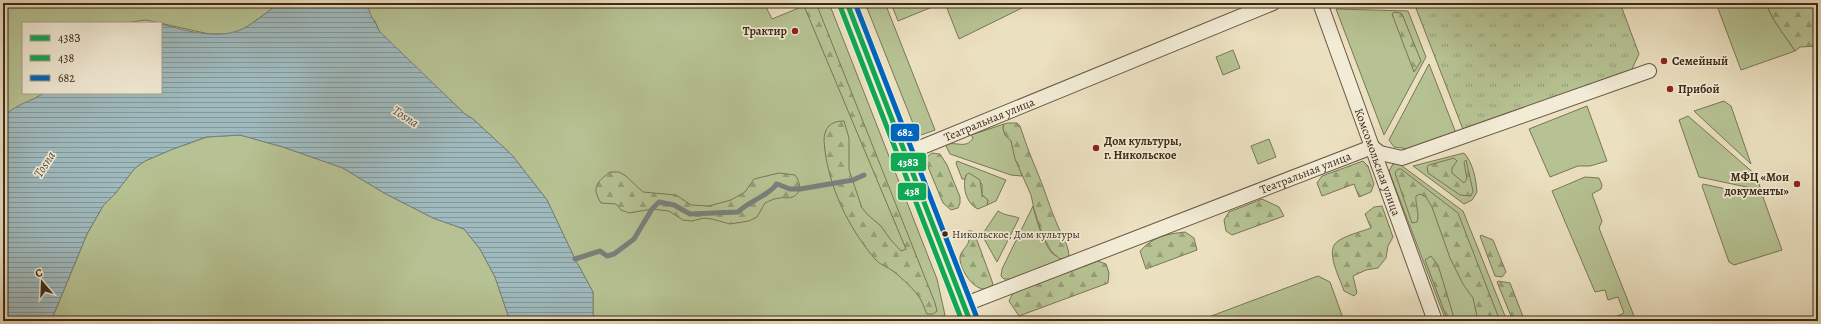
<svg xmlns="http://www.w3.org/2000/svg" width="1821" height="324" font-family="Alegreya,serif">
	<style>
		.grass { fill: #b6c293; stroke: #7a7656 }
		.forest { fill: url(#forest-firs); stroke: #7a7656 }
		.park { fill: url(#park-tufts); stroke: #7a7656 }
		.water { fill: url(#water-rules); stroke: #78817c }
		.lines { fill: none; stroke-linecap: round; stroke-linejoin: round }
		.stream { stroke: #78817c; stroke-width: 5 }
		.minor-casing { stroke: #685842; stroke-width: 16 }
		.secondary-casing { stroke: #3d2b18; stroke-width: 22 }
		.minor { stroke: #f2ebd6; stroke-width: 14 }
		.secondary { stroke: #f2ebd6; stroke-width: 20 }
		.bus-1-casing { stroke: #f2ebd6; stroke-width: 8 }
		.bus-2-casing { stroke: #f2ebd6; stroke-width: 8 }
		.bus-3-casing { stroke: #f2ebd6; stroke-width: 8 }
		.bus-1 { stroke: #10a855; stroke-width: 5 }
		.bus-2 { stroke: #10a855; stroke-width: 5 }
		.bus-3 { stroke: #0065bd; stroke-width: 5 }
		.poi-dot { fill: #8f2418; stroke: #f2ebd6; stroke-width: 1.5 }
		.bus-dot { fill: #3d2b18; stroke: #f2ebd6; stroke-width: 1.5 }
		.labels { text-anchor: middle; stroke-width: 3.5; stroke-linejoin: round; paint-order: stroke }
		.bus-label { font-size: 11px; fill: #3d2b18; stroke: #f2ebd6; text-anchor: start }
		.poi-label { font-size: 12px; font-weight: bold; fill: #3d2b18; stroke: #f2ebd6; text-anchor: start }
		.street-label { font-size: 12px; fill: #3d2b18; stroke: #f2ebd6 }
		.water-label { font-size: 13px; font-style: italic; fill: #564f42; stroke: #f2ebd6 }
		.line-badge { stroke: #f2ebd6; stroke-width: 1.5 }
		.badge-label { font-size: 11px; text-anchor: middle; font-weight: bold; fill: #fff }
	</style>
	<defs>
		<pattern id="forest-firs" width="22" height="20" patternUnits="userSpaceOnUse"><rect width="22" height="20" fill="#b6c293"/><path d="M5 1l3.5 6h-7zM16 11l3.5 6h-7z" fill="#959e77"/></pattern>
		<pattern id="park-tufts" width="24" height="20" patternUnits="userSpaceOnUse"><rect width="24" height="20" fill="#b6c293"/><path d="M3 7l-1-3M5 7V3M7 7l1-3M15 17l-1-3M17 17v-4M19 17l1-3" fill="none" stroke="#959e77"/></pattern>
		<pattern id="water-rules" width="6" height="5" patternUnits="userSpaceOnUse"><rect width="6" height="5" fill="#9fbabe"/><path d="M0 2.5h6" fill="none" stroke="#839799"/></pattern>
	</defs>
	<rect width="100%" height="100%" fill="#ebe0c0"/>
	<filter id="stains"><feTurbulence type="fractalNoise" baseFrequency=".005" numOctaves="4"/><feColorMatrix values="0 0 0 0 .2 0 0 0 0 .09 0 0 0 0 .02 0 0 0 .5 -.17"/></filter>
	<radialGradient id="worn" r=".72"><stop offset=".6" stop-color="#630" stop-opacity="0"/><stop offset="1" stop-color="#630" stop-opacity=".3"/></radialGradient>
	<g class="grass">
		<path d="M3 3H280L247 27 232 34H209L146 20 125 23H23V93H44C29 103 15 105 3 118Z"/>
		<path d="M361 3H764L772 19 801 7 802 3H829L937 279 945 315 933 321H596L593 314V292L575 259 547 200 512 155 473 119 465 114 400 53 379 31 375 21 370 17Z"/>
		<path d="M865 3H885L935 130 918 136Z"/>
		<path d="M891 3H942L898 21Z"/>
		<path d="M945 3H1032L959 39Z"/>
		<path d="M1716 3H1766C1772 21 1785 35 1795 51L1741 70Z"/>
		<path d="M1336 9 1408 11 1426 57 1384 135Z"/>
		<path d="M1233 50 1240 68 1223 75 1216 57Z"/>
		<path d="M1429 64 1456 133 1409 149 1394 147 1389 140Z"/>
		<path d="M1724 101 1731 106 1751 164 1694 111Z"/>
		<path d="M1587 106 1607 161 1590 166H1578L1550 177 1529 129Z"/>
		<path d="M1688 116 1756 175 1761 190 1699 177 1679 120Z"/>
		<path d="M1004 124 1003 128 1004 132 1011 141 1022 176 1011 175 950 154 946 146 948 144C958 142 966 149 973 138L971 135Z"/>
		<path d="M240 135 283 147 343 168 384 193 433 218 464 229 480 249 495 277 510 321H51L87 234 103 206 114 195 135 168 145 161 173 149 207 137Z"/>
		<path d="M1269 139 1276 157 1258 164 1251 146Z"/>
		<path d="M1464 153C1473 163 1476 179 1477 192L1472 200 1464 204 1413 166Z"/>
		<path d="M957 161 1006 180 996 201 987 205 988 200 982 195V184L966 175 965 179H962L956 163Z"/>
		<path d="M1398 163 1463 211 1507 321H1446L1389 171 1393 164Z"/>
		<path d="M1585 177 1599 178 1602 185 1601 189 1592 194 1602 221 1599 228 1634 316 1623 321H1616L1615 317 1624 313 1618 297 1608 300 1605 290 1595 292 1552 191Z"/>
		<path d="M1703 184 1763 197 1782 250 1734 265 1729 262 1702 186Z"/>
		<path d="M1033 206C1036 219 1043 243 1052 253 1055 256 1059 257 1063 259L1060 263 1011 279H1004L1001 276 1002 269Z"/>
		<path d="M998 211C1006 216 1011 215 1019 218L997 262 982 235Z"/>
		<path d="M1318 276 1330 282 1344 321H1198Z"/>
	</g>
	<g class="forest">
		<path d="M805 3H816L935 303 937 311 933 314H927C925 310 923 304 921 300 915 290 903 279 893 271 888 267 880 265 876 260 848 228 827 184 824 141 824 127 831 121 844 121L849 138V170L862 208 868 215 881 226 890 239 901 251 906 249 804 6Z"/>
		<path d="M1766 3H1818V46L1800 47 1795 51C1785 35 1772 21 1766 3Z"/>
		<path d="M1394 12 1400 13 1402 14 1421 61 1414 72 1392 14Z"/>
		<path d="M1008 123H1017L1020 126C1025 141 1030 155 1036 169 1044 187 1049 206 1057 224 1061 234 1068 244 1069 255L1066 258 1060 259 1051 251 1042 234 1034 209 1031 195 1015 159 1011 141 1005 135 1003 128 1004 124Z"/>
		<path d="M932 153 940 154 947 165 960 197V203L958 208 951 210 943 203 926 162 927 157Z"/>
		<path d="M1454 158 1457 161 1452 168V173L1464 183 1467 179 1464 162 1466 160 1473 191 1471 196 1460 195 1428 173 1427 167 1429 165Z"/>
		<path d="M1363 161 1368 166 1374 184 1371 192 1359 197 1354 184 1322 196 1317 183 1322 176Z"/>
		<path d="M1398 169H1401L1458 213 1500 321H1478L1473 298 1463 284 1450 258 1432 207 1426 197 1420 194 1416 196C1415 205 1420 214 1417 222L1412 223 1395 173Z"/>
		<path d="M610 172H619L626 176 643 192 676 195 691 205 709 206 731 200 745 192 754 179 779 173 795 175C802 184 802 197 787 198 785 198 782 197 780 198 775 198 769 201 765 203L757 217 749 221 730 224 712 219 704 218 692 221 683 220 669 211 652 209 629 213 621 210 616 204 601 203C591 187 597 182 610 172Z"/>
		<path d="M969 173 980 180 982 195 988 200 987 205 978 209C966 204 962 186 966 175Z"/>
		<path d="M1262 199 1279 207 1284 216 1232 235 1226 231 1224 220 1229 212Z"/>
		<path d="M1382 206 1393 237 1388 246 1386 258 1378 268 1366 270 1353 276 1357 293 1354 296 1344 291C1340 278 1324 250 1338 241 1347 235 1360 232 1371 228L1365 214 1374 207Z"/>
		<path d="M968 231H972L975 235 992 281 993 285 986 289C974 291 959 269 960 257 961 250 968 247 969 240 970 237 968 234 968 231Z"/>
		<path d="M1185 232 1194 238 1197 250 1146 269 1140 251C1153 237 1166 234 1185 232Z"/>
		<path d="M1481 235 1493 240 1506 272 1502 277 1495 276 1480 236Z"/>
		<path d="M1431 256 1438 265 1455 321H1448L1425 260Z"/>
		<path d="M1098 261 1106 264 1109 273 1108 283 1019 316 1009 301 1013 293Z"/>
		<path d="M1498 281 1510 283 1524 319 1523 321H1513L1497 282Z"/>
	</g>
	<path class="park" d="M1414 3H1620L1639 54 1631 71 1464 132Z"/>
	<path class="water" d="M280 3H361L369 9C370 17 376 22 379 31L465 114 473 119 512 155 547 200 575 259 593 292V314L596 321H510L495 277 480 249 464 229 433 218 384 193 343 168 283 147 240 135 206 137 173 149 145 161 135 168 114 195 103 206 87 234 51 321H3V118C14 104 29 103 44 93H161V24C188 31 222 42 248 26 259 19 269 10 280 3Z"/>
	<g class="lines">
		<path class="stream" d="M575 259 600 251 607 256 614 254 634 239 652 209 659 202 674 205 690 214 738 212C750 200 767 197 777 184L790 189H800L853 180 864 175"/>
		<g class="minor-casing">
			<g id="minor">
				<path id="s1" d="M1320 3 1435 321"/>
				<path d="M1372 147 1380 153 1402 158 1649 71"/>
				<path id="s2" d="M905 154 1273 3"/>
				<path id="s3" d="M963 305 1372 147"/>
			</g>
		</g>
		<g class="secondary-casing">
			<path id="secondary" d="M847 3 970 321"/>
		</g>
		<use href="#minor" class="minor"/>
		<use href="#secondary" class="secondary"/>
		<g class="bus-1-casing">
			<path id="bus-1" d="M847 3 970 321"/>
		</g>
		<g class="bus-2-casing">
			<path id="bus-2" d="M840 6 962 321"/>
		</g>
		<g class="bus-3-casing">
			<path id="bus-3" d="M855 3 977 318"/>
		</g>
		<use href="#bus-1" class="bus-1"/>
		<use href="#bus-2" class="bus-2"/>
		<use href="#bus-3" class="bus-3"/>
	</g>
	<g class="poi-dot">
		<circle cx="795" cy="31" r="4"/>
		<circle cx="1664" cy="61" r="4"/>
		<circle cx="1670" cy="89" r="4"/>
		<circle cx="1096" cy="148" r="4"/>
		<circle cx="1797" cy="184" r="4"/>
	</g>
	<circle class="bus-dot" cx="945" cy="234" r="3.5"/>
	<g class="labels">
		<g class="bus-label">
			<text x="952" y="238">Никольское, Дом культуры</text>
		</g>
		<g class="poi-label">
			<text x="787" y="35" text-anchor="end">Трактир</text>
			<text x="1672" y="65">Семейный</text>
			<text x="1678" y="93">Прибой</text>
			<text x="1104" y="145">Дом культуры,<tspan x="1104" dy="14">г. Никольское</tspan></text>
			<text x="1789" y="181" text-anchor="end">МФЦ «Мои<tspan x="1789" dy="14">документы»</tspan></text>
		</g>
		<g class="street-label">
			<text dy="4" stroke="none"><textPath href="#s2" startOffset="91">Театральная улица</textPath></text>
			<text dy="4" stroke="none"><textPath href="#s1" startOffset="169">Комсомольская улица</textPath></text>
			<text dy="4" stroke="none"><textPath href="#s3" startOffset="367">Театральная улица</textPath></text>
		</g>
		<g class="water-label">
			<text transform="translate(406 116) rotate(33)" y="5">Tosna</text>
			<text transform="translate(44 164) rotate(-57)" y="5">Tosna</text>
		</g>
	</g>
	<g class="line-badge">
		<rect x="890" y="123" width="30" height="19" rx="4" fill="#0065bd"/>
		<rect x="890" y="152" width="37" height="20" rx="4" fill="#10a855"/>
		<rect x="897" y="182" width="30" height="19" rx="4" fill="#10a855"/>
	</g>
	<g class="badge-label">
		<text x="905" y="136">682</text>
		<text x="908" y="166">438З</text>
		<text x="912" y="195">438</text>
	</g>
	<rect width="1821" height="324" fill="none" stroke="#ebe0c0" stroke-width="16"/>
	<rect x="4" y="4" width="1813" height="316" fill="none" stroke="#3d2b18" stroke-width="2"/>
	<rect x="8" y="8" width="1805" height="308" fill="none" stroke="#3d2b18"/>
	<rect x="22" y="22" width="140" height="72" fill="#f2ebd6" stroke="#aa9e8a"/>
	<rect x="30" y="35" width="20" height="6" fill="#10a855" stroke="#aa9e8a"/>
	<text x="58" y="42" font-size="12" fill="#3d2b18">438З</text>
	<rect x="30" y="55" width="20" height="6" fill="#10a855" stroke="#aa9e8a"/>
	<text x="58" y="62" font-size="12" fill="#3d2b18">438</text>
	<rect x="30" y="75" width="20" height="6" fill="#0065bd" stroke="#aa9e8a"/>
	<text x="58" y="82" font-size="12" fill="#3d2b18">682</text>
	<g transform="translate(42 282) rotate(341)" stroke="#f2ebd6" stroke-width="3" paint-order="stroke">
	<path d="M0-3L7 15L0 10L-7 15Z" fill="#3d2b18"/>
	<text y="-6" font-size="11" font-weight="bold" text-anchor="middle" fill="#3d2b18">С</text>
	</g>
	<rect width="100%" height="100%" filter="url(#stains)"/>
	<rect width="100%" height="100%" fill="url(#worn)"/>
</svg>
